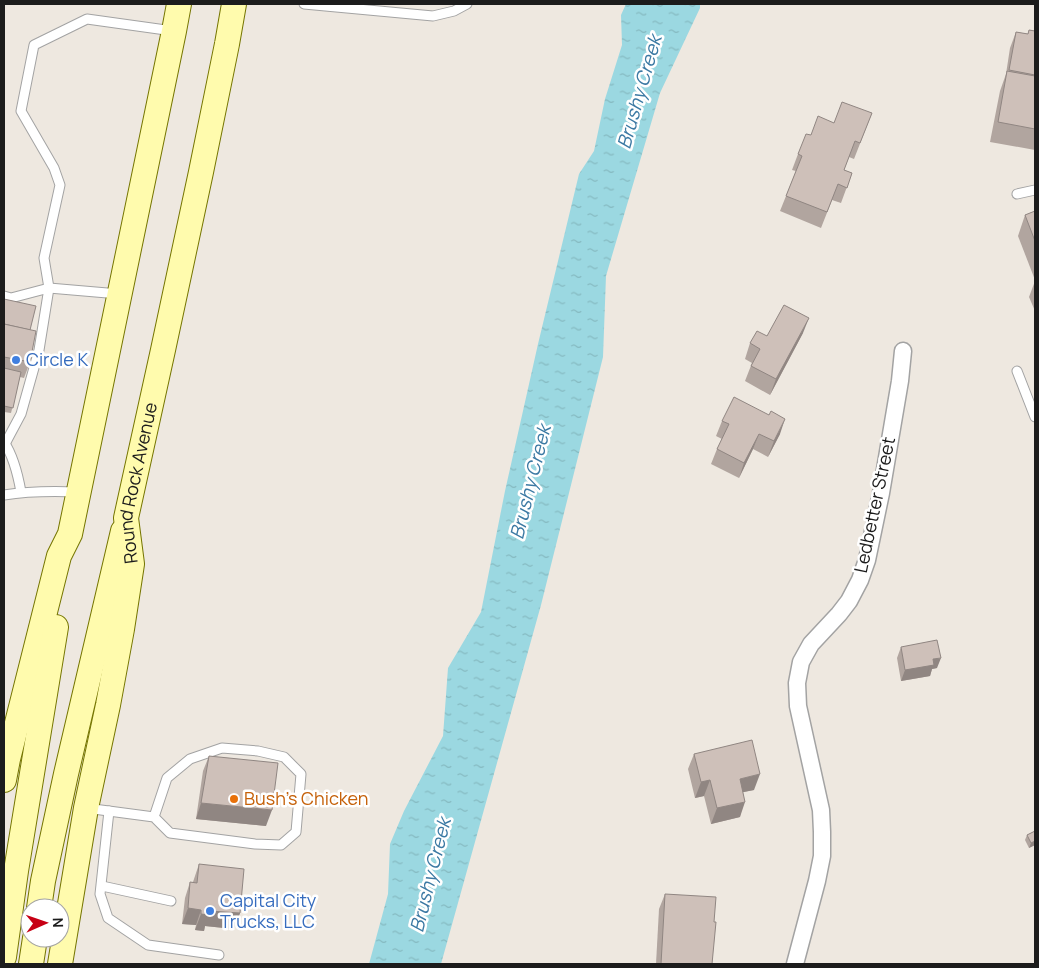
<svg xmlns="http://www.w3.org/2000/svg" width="1039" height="968" font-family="Manrope,sans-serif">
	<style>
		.water { fill: url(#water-ripples) }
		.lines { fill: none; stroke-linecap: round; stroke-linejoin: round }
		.service-casing { stroke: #a3a3a3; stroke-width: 11 }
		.minor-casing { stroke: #a3a3a3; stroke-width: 19 }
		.secondary-casing { stroke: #757500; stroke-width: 26 }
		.service { stroke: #fff; stroke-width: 9 }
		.minor { stroke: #fff; stroke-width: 16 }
		.secondary { stroke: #fffbad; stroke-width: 24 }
		.wall { fill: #b1a59f }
		.shaded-wall { fill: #908682 }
		.building { fill: #cec0b9; stroke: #908682 }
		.shop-dot { fill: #3f7fe0; stroke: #fff; stroke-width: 2 }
		.food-dot { fill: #e8710a; stroke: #fff; stroke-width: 2 }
		.labels { text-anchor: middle; stroke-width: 5; stroke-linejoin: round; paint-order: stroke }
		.shop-label { font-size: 18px; fill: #366cbe; stroke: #fff; text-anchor: start }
		.street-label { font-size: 18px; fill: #1c1c1c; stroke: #fff }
		.food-label { font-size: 18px; fill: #c56008; stroke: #fff; text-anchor: start }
		.water-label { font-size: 19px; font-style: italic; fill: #3b79a3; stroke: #fff }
	</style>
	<defs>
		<pattern id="water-ripples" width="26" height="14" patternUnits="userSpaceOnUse" patternTransform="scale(1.25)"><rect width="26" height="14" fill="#9bd8e1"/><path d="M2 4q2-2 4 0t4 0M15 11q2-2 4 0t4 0" fill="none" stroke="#85b9c0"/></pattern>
	</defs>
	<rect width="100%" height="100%" fill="#eee8e0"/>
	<path class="water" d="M626 4H700V8L660 93 606 276 603 357 541 605 441 964H369L388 894 390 844 404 811 443 736 448 668 481 612 505 491 538 344 579 174 594 151 605 99 622 45 621 15Z"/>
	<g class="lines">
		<g class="service-casing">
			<g id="service">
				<path d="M304 4 433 16 454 11 467 4"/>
				<path d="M1017 194 1035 190"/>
				<path d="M4 296 11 298 49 288 119 294"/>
				<path d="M1017 371 1035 417"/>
				<path d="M4 442C14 457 18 475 21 492"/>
				<path d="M5 444 21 414 39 350 49 288 44 258 60 185 54 168 21 111 34 45 87 19 173 31"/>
				<path d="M4 495C29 491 53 491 78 492"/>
				<path d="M86 808 154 817 170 833 255 844 281 845 296 832 301 774 284 757 258 751 222 748 190 759 167 778 154 817"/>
				<path d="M109 811 100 894 108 918 148 945 219 955"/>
				<path d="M102 886 171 901"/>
			</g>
		</g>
		<g class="minor-casing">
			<path id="minor" d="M795 964 817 881 822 856V832L821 810 798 706 797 683 801 662 811 644 839 614 849 601 860 580 867 560 881 493 900 381 903 351"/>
		</g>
		<g class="secondary-casing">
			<g id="secondary">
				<path d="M4 780 8 759 59 556 70 534 174 31 179 4"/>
				<path d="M39 908 43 881 66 774 123 531"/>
				<path d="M4 957 16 871 56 627"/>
				<path d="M31 964 35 938"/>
				<path id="s1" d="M60 964 86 808 108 705 122 629 132 564 126 518 163 350 201 172 227 44 234 4"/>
			</g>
		</g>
		<use href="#service" class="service"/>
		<use href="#minor" class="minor"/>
		<use href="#secondary" class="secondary"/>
	</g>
	<g class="wall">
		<path d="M1029 30 1035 31V150L990 142 1000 91 1006 74 1010 48 1016 32 1028 34Z"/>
		<path d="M872 113 854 159 849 157 844 170 852 173 841 203 832 200 821 228 780 211 796 171 792 170 798 154 811 135 834 123Z"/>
		<path d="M1035 211V280L1018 236 1025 215Z"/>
		<path d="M1035 281V311L1029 297Z"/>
		<path d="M4 299 30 330V362L24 378 20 377 11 413 4 412Z"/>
		<path d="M803 333 770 395 745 381 752 363 745 359 750 343 767 336Z"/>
		<path d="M722 421 780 434 768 457 753 449 739 478 711 464 717 449 722 439 716 436Z"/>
		<path d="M901 647 937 668 932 669 930 676 901 681 897 658Z"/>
		<path d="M694 754 754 790 743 792 740 817 711 824 704 796 695 798 688 769Z"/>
		<path d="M209 756 266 826 196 819 203 771Z"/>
		<path d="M1035 831V845L1029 848 1025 840 1027 835Z"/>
		<path d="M199 864 240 913 234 929 205 926 204 931 195 930 196 925 182 924 185 898 190 882H193Z"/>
		<path d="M665 894 714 922 712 964H656L659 909Z"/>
	</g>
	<g class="shaded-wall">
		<path d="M809 318 803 333 770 395 776 379Z"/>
		<path d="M785 419 780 434 768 457 774 441Z"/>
		<path d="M759 434 753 449 739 478 744 463Z"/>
		<path d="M941 658 937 668 932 669 930 676 901 681 905 670 933 659Z"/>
		<path d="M760 774 754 790 734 794 740 779Z"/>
		<path d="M710 780 704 796 695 798 701 782Z"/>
		<path d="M745 802 740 817 711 824 717 808Z"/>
		<path d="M201 803 272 810 266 826 196 819Z"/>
		<path d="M1035 841V845L1029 848 1031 843Z"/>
		<path d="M188 908 201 910 196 925 182 924Z"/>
		<path d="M210 911 240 913 234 929 205 926 204 931 195 930 201 914Z"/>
	</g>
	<g class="building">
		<path d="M1029 30 1035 31V75L1009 70 1016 32 1028 34Z"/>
		<path d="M1007 71 1035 76V129L998 122Z"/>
		<path d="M842 102 872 113 860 143 855 141 844 170 852 173 847 188 838 184 827 212 786 196 802 156 798 154 806 134 811 135 818 116 834 123Z"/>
		<path d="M1035 211V241L1025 215Z"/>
		<path d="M4 299 36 306 30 330 4 324Z"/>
		<path d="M784 305 809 318 776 379 751 366 760 349 750 343 757 331 767 336Z"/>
		<path d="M4 324 36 331 30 362 4 357Z"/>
		<path d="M4 368 21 372 13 408 4 406Z"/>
		<path d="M734 397 769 415 771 411 785 419 774 441 759 434 744 463 717 449 729 424 722 421Z"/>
		<path d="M937 640 941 658 933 659 934 665 905 670 901 647Z"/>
		<path d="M752 740 760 774 740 779 745 802 717 808 710 780 701 782 694 754Z"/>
		<path d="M209 756 278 763 272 810 201 803Z"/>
		<path d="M1035 831V841L1031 843 1027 835Z"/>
		<path d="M199 864 244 869 240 913 210 911 209 915 201 914V910L188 908 190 882 197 883Z"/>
		<path d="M665 894 716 897 714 922H716L712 964H661Z"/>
	</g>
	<g class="shop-dot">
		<circle cx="16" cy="360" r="5"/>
		<circle cx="210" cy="911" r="5"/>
	</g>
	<circle class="food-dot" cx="234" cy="799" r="5"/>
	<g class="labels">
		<g class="shop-label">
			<text x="26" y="366">Circle K</text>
			<text x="220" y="907">Capital City<tspan x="220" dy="21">Trucks, LLC</tspan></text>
		</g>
		<g class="street-label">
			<text dy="6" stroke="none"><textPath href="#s1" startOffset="489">Round Rock Avenue</textPath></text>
			<text transform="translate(875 505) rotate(-78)" y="6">Ledbetter Street</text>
		</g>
		<g class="food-label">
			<text x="244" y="805">Bush's Chicken</text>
		</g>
		<g class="water-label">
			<text transform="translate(639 92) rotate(-74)" y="7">Brushy Creek</text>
			<text transform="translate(530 482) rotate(-76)" y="7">Brushy Creek</text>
			<text transform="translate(430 875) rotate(-76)" y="7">Brushy Creek</text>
		</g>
	</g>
	<rect width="1039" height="968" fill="none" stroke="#1c1c1c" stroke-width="10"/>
	<g transform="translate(45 923) rotate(88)"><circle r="24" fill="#ffffff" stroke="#a4a4a4"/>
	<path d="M0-4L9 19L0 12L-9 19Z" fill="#c70015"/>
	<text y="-8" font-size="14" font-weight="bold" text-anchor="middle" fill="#1c1c1c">N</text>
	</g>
</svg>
